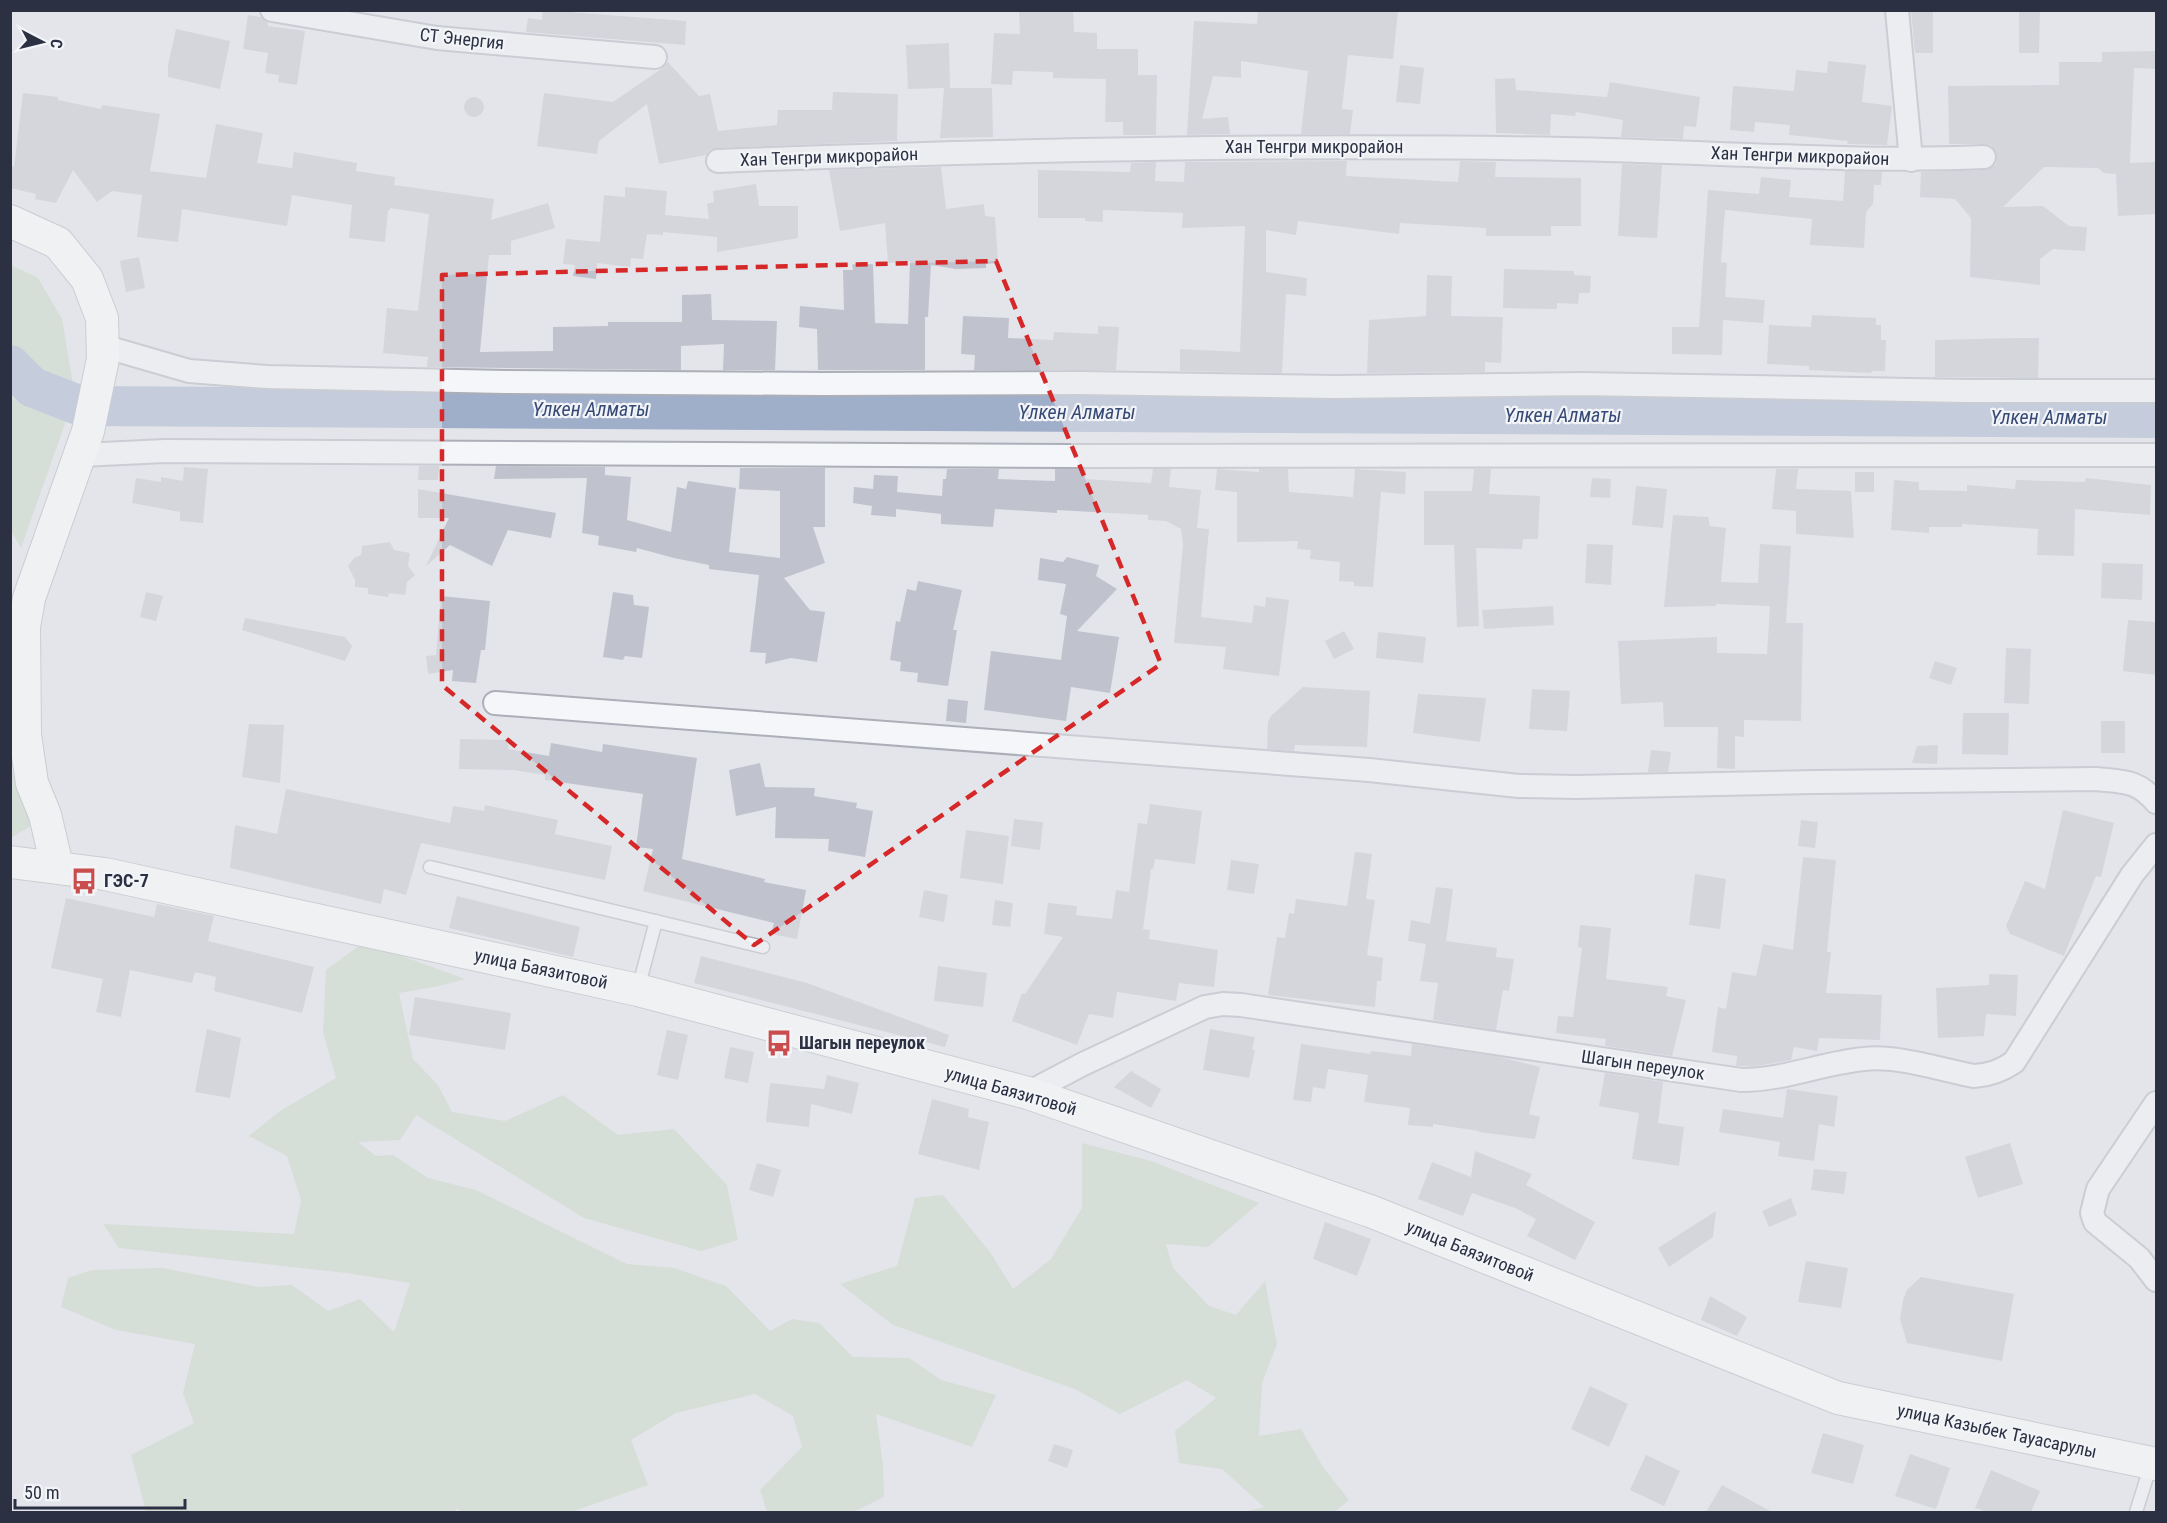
<svg xmlns="http://www.w3.org/2000/svg" width="2167" height="1523" font-family="'Roboto Condensed',sans-serif">
	<style>
		.green { fill: #c6d4c4 }
		.lines { fill: none; stroke-linecap: round; stroke-linejoin: round }
		.river { stroke: #9faec9; stroke-width: 40 }
		.building { fill: #c0c3cd }
		.lane-casing { stroke: #acafb8; stroke-width: 15 }
		.street-casing { stroke: #acafb8; stroke-width: 26 }
		.secondary-casing { stroke: #acafb8; stroke-width: 34 }
		.lane { stroke: #f5f6f9; stroke-width: 12 }
		.street { stroke: #f5f6f9; stroke-width: 22 }
		.secondary { stroke: #fff; stroke-width: 32 }
		.marked { fill: none; stroke: #d62828; stroke-width: 4.5; stroke-dasharray: 12 8; stroke-linejoin: round }
		.labels { text-anchor: middle; stroke-width: 4.5; stroke-linejoin: round; paint-order: stroke }
		.street-label { font-size: 18px; fill: #2b3042; stroke: #f2f4f8 }
		.poi-label { font-size: 18px; font-weight: bold; fill: #2b3042; stroke: #f2f4f8; text-anchor: start }
		.water-label { font-size: 20px; font-style: italic; fill: #364a75; stroke: #f2f4f8 }
	</style>
	<rect width="100%" height="100%" fill="#e3e5ea"/>
	<g class="green">
		<path d="M11 265 38 278 62 319 74 390 19 354 11 346Z"/>
		<path d="M10 396 17 401 67 418 21 548 11 531Z"/>
		<path d="M10 768 37 822 11 838H10Z"/>
		<path d="M364 942 465 979 439 986 399 993 413 1059 438 1085 452 1112 505 1121 563 1095 618 1135 674 1129 727 1185 738 1240 701 1251 584 1218 416 1115 400 1140 358 1142 376 1156 393 1155 428 1178 476 1190 627 1264 674 1268 726 1286 770 1331 792 1319 819 1323 853 1357 909 1358 941 1380 996 1395 972 1447 876 1414 883 1465 884 1497 853 1512H767L760 1490 802 1447 793 1416 755 1394 676 1413 631 1440 648 1485 571 1512H461L457 1508 454 1512H146L131 1455 194 1423 183 1393 195 1344 116 1330 61 1307 68 1278 92 1270 163 1268 259 1287 292 1285 328 1311 360 1299 394 1332 410 1283 347 1273 119 1248 103 1224 294 1234 301 1200 287 1156 249 1136 280 1111 336 1078 323 1032 326 970Z"/>
		<path d="M1082 1143 1151 1161 1259 1203 1208 1247 1166 1244 1173 1268 1209 1306 1236 1315 1265 1281 1277 1344 1262 1383 1259 1436 1301 1429 1323 1467 1349 1500 1334 1512H1244L1264 1507 1222 1469 1179 1463 1175 1431 1216 1398 1187 1380 1120 1414 1075 1389 893 1325 840 1284 897 1266 915 1198 943 1195 990 1252 1013 1289 1051 1259 1082 1208Z"/>
	</g>
	<g class="lines">
		<path class="river" d="M10 365 32 387 81 406 2156 418"/>
	</g>
	<g class="building">
		<path d="M543 10H569V12L686 21 685 45 526 32 528 18 542 20Z"/>
		<path d="M1019 10H1073L1074 32 1097 33V49H1138V75H1157L1156 135H1123V122H1105L1106 79 1053 78V72L1013 71 1012 85 991 84 994 33 1020 34Z"/>
		<path d="M1258 10 1398 12 1393 59 1348 55 1342 109 1353 110 1350 134H1301L1308 71 1241 61V78L1213 76 1202 119 1228 117 1230 134 1187 135 1194 21 1257 24Z"/>
		<path d="M1911 10H1933V53H1915Z"/>
		<path d="M2019 10H2040L2039 53H2019Z"/>
		<path d="M248 15 261 17 268 23V26L305 31 297 85 278 82 279 75 265 73 268 53 243 49Z"/>
		<path d="M176 29 230 41 220 89 168 77V65Z"/>
		<path d="M949 43 950 88H992L993 137 940 138 944 88 908 89 906 45Z"/>
		<path d="M2157 51V69L2134 68 2130 163 2157 162V214L2118 216 2116 174 2104 173 2098 168 2044 167 2003 207 2043 206 2069 226 2087 227 2085 251 2053 249 2040 259V285L1970 277 1971 218 1955 199 1920 197 1921 172 1985 170 1996 164 1997 156 1991 145 1984 144H1949L1948 86 2059 85V62H2102V52Z"/>
		<path d="M1828 61 1866 65 1862 102 1892 106 1887 145 1847 144 1848 141 1789 135 1790 125 1755 122 1754 132 1730 130 1733 86 1794 91 1796 70 1827 73Z"/>
		<path d="M668 62 699 96 710 94 718 131 777 125 778 110H832L833 92 898 94 897 141 718 148 710 150 706 155 659 164 647 104 599 141 597 154 537 146 544 93 613 102 661 69Z"/>
		<path d="M1400 65 1424 68 1420 104 1396 102Z"/>
		<path d="M1515 78 1516 90 1607 97 1610 82 1700 97 1696 127 1684 126 1683 139 1621 137 1623 120 1576 112 1575 116 1551 114 1550 135 1496 133 1495 79Z"/>
		<path d="M23 93 58 97V100L101 109 102 105 160 114 150 171 206 178 216 124 263 133 257 163 292 168 294 152 357 163 356 171 395 177 394 185 494 199 491 220 548 203 555 228 511 241V255H489L480 352 553 351V327L608 326V322H682V295L711 294 712 320 777 321 775 370H723L724 344 681 346V370L427 367 428 357 383 353 387 308 418 311 429 214 390 208V210H388L385 242 349 238 352 205 292 195 287 226 182 209 178 242 137 237 142 195 112 191 97 202 73 170 56 203 35 199 36 194 10 188V166L14 167Z"/>
		<circle cx="474" cy="107" r="10"/>
		<path d="M1347 161 1346 176 1458 182 1460 161 1496 162 1495 177 1581 178V226H1551V236H1486V228L1400 223 1399 234 1298 221 1296 235 1266 230V272L1307 278 1306 296 1286 294 1282 373 1180 371V349L1240 352 1245 226 1182 228 1183 213 1103 210V222L1085 221V218H1038V170L1130 172 1131 163 1156 162 1155 181 1184 182 1185 162Z"/>
		<path d="M1622 164 1662 165 1657 238 1618 236Z"/>
		<path d="M941 167 946 209 984 204 985 216 995 217 998 263 986 264V268L956 269 931 265 928 317H925V370H818L817 329 799 327 800 306 844 310 843 270H853L852 264H873L875 323 908 324 910 261 888 263 885 223 840 231 829 170Z"/>
		<path d="M1845 171 1882 172 1881 185H1874L1873 204 1866 212 1864 248 1810 245 1812 219 1725 210 1721 262 1727 263 1725 297 1765 300 1763 323 1723 320 1722 355 1672 354V327H1699L1708 190 1759 194 1761 177 1791 180 1789 197 1843 201Z"/>
		<path d="M756 184 759 206H798V238L717 252V237L663 232V235L647 234 643 259 631 258 630 267 597 263 596 279 573 276 575 265 563 264 566 239 600 242 604 195 625 197V187L667 191 665 215 709 219 707 204 714 202 713 191Z"/>
		<path d="M139 257 145 288 126 292 120 261Z"/>
		<path d="M1504 269 1574 271V275L1591 276 1590 293H1579L1578 304 1557 303V309L1503 308Z"/>
		<path d="M1427 275 1452 276 1451 316 1503 317 1501 363 1485 362V372L1367 373 1369 320 1426 316Z"/>
		<path d="M1812 315 1876 318V325H1881V340H1886L1885 371H1872L1871 373 1809 370V366L1767 364 1769 325 1811 327Z"/>
		<path d="M963 316 1009 318 1008 338 1053 340 1054 332 1098 334V326L1119 327 1116 370H974L975 355 961 354Z"/>
		<path d="M2016 338H2039L2038 378 1935 377V340Z"/>
		<path d="M419 466H439L438 480H418Z"/>
		<path d="M496 466 605 467V475L631 477 627 520 671 532 677 487 686 489 688 481 736 488 729 552 780 558V491L739 489 740 468H825V527H813L825 563 784 578 810 610 825 612 817 662 791 658 765 664 766 653 750 652 759 575 709 569V565L674 558 637 548 636 552 598 545 599 536 582 533 587 478 494 479Z"/>
		<path d="M184 467 208 469 203 523 180 521V512L132 503 136 478 161 482V477L183 481Z"/>
		<path d="M947 469H999L998 479 1055 481V469H1086L1085 479 1151 483 1153 469H1171L1169 487 1201 490 1197 528 1209 529 1201 617 1252 623 1254 605 1265 607 1266 597 1289 600 1279 676 1223 669 1226 647 1174 643 1183 544 1181 529 1166 521 1148 520V515L1057 510V513L995 509 993 527 941 524V514L896 509V517L871 515 872 506 853 503 854 487 873 489 874 475 898 476 897 492 942 496 943 479H946Z"/>
		<path d="M1217 469 1259 472V469H1288L1289 492 1353 497 1355 469 1406 472 1405 494 1381 492 1373 587 1354 586V582L1339 581 1340 562 1310 559 1311 550 1297 549 1298 541 1237 542V492L1215 490Z"/>
		<path d="M1474 469H1491L1489 494 1540 496 1538 539H1523L1522 549 1476 548 1479 626 1457 627 1454 545H1424V491H1472Z"/>
		<path d="M1776 469H1798L1796 489 1851 491 1854 538 1796 534V511L1772 509Z"/>
		<rect x="1855" y="472" width="19" height="20"/>
		<path d="M1592 478 1611 479 1610 498 1590 497Z"/>
		<path d="M2086 478 2151 485 2150 515 2075 509 2074 556 2037 555 2038 529 1962 524V527H1929V533L1891 530 1894 480 1919 482V490L1967 491V485L2015 489 2016 480 2085 482Z"/>
		<path d="M1636 486 1667 489 1663 528 1632 525Z"/>
		<path d="M418 489 556 513 551 538 508 530 492 566 450 545 426 566 449 518H418Z"/>
		<path d="M1673 515 1708 517 1710 526 1726 528 1721 582 1758 583 1760 544 1791 546 1786 623H1803L1801 721 1744 720V737L1735 736V769L1717 768 1718 727H1664L1663 702 1621 704 1618 641 1717 637V653L1767 654 1770 606 1716 604V606L1664 607Z"/>
		<path d="M390 542 394 550 410 553 408 566 415 575 407 582 405 595 389 593 388 597 368 594V588L355 587V580L348 566 354 558 361 555 362 546Z"/>
		<path d="M1587 544 1613 545 1611 585 1585 583Z"/>
		<path d="M1067 557 1099 565 1096 576 1117 589 1077 631 1119 637 1110 693 1071 687 1066 721 984 710 991 651 1061 660 1067 616 1060 614 1066 584 1038 580 1040 558 1063 562Z"/>
		<path d="M2102 563 2143 564 2142 600 2101 598Z"/>
		<path d="M918 581 962 590 953 630H957L948 686 917 682 918 673 900 671 901 662 890 660 896 621 900 622 907 589 916 591Z"/>
		<path d="M146 592 163 596 156 621 140 617Z"/>
		<path d="M613 592 633 595 634 605 649 607 642 658 625 656 623 660 603 657Z"/>
		<path d="M441 596 490 601 485 650H481L476 683 452 681 453 670 428 674 426 656 436 655Z"/>
		<path d="M1553 606 1554 625 1484 629 1482 610Z"/>
		<path d="M245 618 345 637 352 646 345 661 242 630Z"/>
		<path d="M2128 620 2157 622V675L2123 671Z"/>
		<path d="M1344 631 1354 649 1334 659 1325 641Z"/>
		<path d="M1378 632 1426 637 1423 663 1376 658Z"/>
		<path d="M2006 648 2031 649 2029 704 2004 703Z"/>
		<path d="M1935 661 1957 668 1951 685 1929 678Z"/>
		<path d="M1303 687 1370 691 1367 747 1295 745 1294 751 1267 749 1268 722 1271 716Z"/>
		<path d="M1532 689 1570 691 1567 731 1529 729Z"/>
		<path d="M1418 694 1486 698 1480 742 1413 733Z"/>
		<path d="M948 699 968 701 966 723 946 721Z"/>
		<path d="M1963 713H2009L2008 755 1962 754Z"/>
		<rect x="2101" y="721" width="24" height="32"/>
		<path d="M249 724 284 725 280 783 242 777Z"/>
		<path d="M460 739 509 740 508 749 549 756 551 743 602 752 603 744 697 758 682 859 765 879 764 882 806 890 797 939 771 934 774 923 643 891 653 849 636 847 643 794 545 780V775L513 770 459 769Z"/>
		<path d="M1938 745 1937 764 1912 763 1917 746Z"/>
		<path d="M1651 750 1671 752 1668 772H1648Z"/>
		<path d="M760 763 765 787 815 788 814 796 857 803 856 808 873 811 865 857 828 851 829 839 775 838 776 807 736 816 729 770Z"/>
		<path d="M286 789 450 823 453 806 484 811 485 805 558 820 555 834 612 846 605 880 421 843 406 895 384 889 381 904 230 868 235 825 277 834Z"/>
		<path d="M1150 804 1202 811 1195 864 1155 859 1153 869H1151L1143 929 1150 930 1149 939 1218 950 1214 987 1179 983 1176 1001 1117 992 1113 1018 1089 1014 1077 1045 1012 1021 1022 993 1025 994 1063 937 1044 934 1048 903 1077 906 1076 915 1112 919 1116 890 1129 892 1138 823 1147 824Z"/>
		<path d="M2063 810 2114 823 2101 877 2096 876 2064 956 2010 934 2006 926 2025 881 2045 889Z"/>
		<path d="M1014 819 1043 822 1040 850 1011 846Z"/>
		<path d="M1801 820 1818 822 1815 848 1798 846Z"/>
		<path d="M966 830 1009 836 1003 884 960 878Z"/>
		<path d="M1355 852 1372 854 1366 899 1375 900 1367 955 1383 958 1381 981H1377L1375 1007 1268 995 1277 937 1285 938 1289 913 1294 914 1296 899 1347 906Z"/>
		<path d="M1803 857 1836 860 1827 952H1831L1826 993 1882 995 1880 1040 1819 1038 1817 1051 1794 1047 1791 1060 1756 1066H1736L1737 1056 1712 1052 1718 1007 1726 1009 1732 972 1756 976 1763 944 1793 950Z"/>
		<path d="M1231 860 1259 864 1254 894 1227 890Z"/>
		<path d="M1695 874 1726 879 1720 929 1689 925Z"/>
		<path d="M1436 887 1453 889 1446 941 1497 948 1496 957 1514 959 1509 991 1503 990 1496 1030 1433 1020 1438 983 1420 981 1426 944 1408 941 1411 920 1430 924Z"/>
		<path d="M924 890 948 895 944 922 919 917Z"/>
		<path d="M457 896 580 927 573 957 449 928Z"/>
		<path d="M66 898 154 917 157 904 214 916 208 941 314 967 302 1013 214 991 216 977 195 972 192 983 130 970 121 1017 96 1012 103 979 51 968Z"/>
		<path d="M995 900 1013 903 1010 927 992 925Z"/>
		<path d="M1580 925 1611 928 1606 979 1668 987 1666 996 1686 1000 1672 1056 1605 1046 1606 1039 1556 1033 1558 1016 1573 1017 1582 948 1578 947Z"/>
		<path d="M701 956 807 983 949 1035 945 1047 694 983Z"/>
		<path d="M938 966 987 973 983 1007 934 1001Z"/>
		<path d="M1989 974 2018 975 2016 1016 1986 1014 1984 1036 1938 1038 1936 988 1989 985Z"/>
		<path d="M415 997 511 1013 505 1050 409 1035Z"/>
		<path d="M207 1029 241 1038 230 1098 195 1092Z"/>
		<path d="M1210 1029 1255 1037 1252 1050H1255L1249 1078 1203 1070Z"/>
		<path d="M667 1030 688 1035 678 1080 657 1075Z"/>
		<path d="M1301 1044 1370 1054 1371 1051 1411 1056 1412 1044 1499 1057 1540 1067 1529 1114 1540 1117 1535 1139 1479 1132V1131L1433 1124V1127L1408 1125 1410 1108 1364 1102 1368 1075 1328 1069 1325 1089 1313 1087 1311 1102 1293 1100Z"/>
		<path d="M730 1047 754 1052 748 1083 724 1078Z"/>
		<path d="M1131 1071 1161 1089 1151 1108 1114 1087Z"/>
		<path d="M1605 1073 1663 1082 1658 1123 1684 1127 1679 1166 1632 1159 1639 1113 1599 1106Z"/>
		<path d="M827 1075 859 1083 852 1114 811 1104 809 1127 766 1122 770 1083 824 1089Z"/>
		<path d="M1787 1089 1838 1096 1834 1127 1819 1124 1814 1161 1778 1156 1780 1142 1719 1132 1723 1109 1783 1118Z"/>
		<path d="M932 1099 969 1109 968 1117 989 1122 979 1170 918 1154Z"/>
		<path d="M2010 1143 2023 1184 1978 1198 1965 1157Z"/>
		<path d="M1475 1151 1532 1174 1526 1185 1595 1222 1575 1260 1527 1236 1536 1219 1515 1208 1472 1193 1463 1216 1418 1199 1432 1162 1471 1177Z"/>
		<path d="M757 1163 781 1170 773 1197 749 1190Z"/>
		<path d="M1814 1169 1847 1172 1844 1194 1811 1190Z"/>
		<path d="M1791 1198 1797 1215 1769 1227 1762 1211Z"/>
		<path d="M1716 1211 1713 1237 1669 1267 1658 1248Z"/>
		<path d="M1325 1222 1371 1239 1357 1276 1313 1259Z"/>
		<path d="M1806 1261 1848 1268 1841 1308 1798 1302Z"/>
		<path d="M1921 1277 2014 1294 2002 1361 1907 1343 1900 1319 1903 1300 1907 1290Z"/>
		<path d="M1710 1296 1747 1317 1737 1336 1701 1320Z"/>
		<path d="M1590 1386 1628 1404 1609 1447 1571 1429Z"/>
		<path d="M1823 1433 1864 1445 1853 1484 1811 1473Z"/>
		<path d="M1054 1444 1073 1450 1067 1468 1048 1461Z"/>
		<path d="M1910 1454 1950 1468 1936 1509 1895 1496Z"/>
		<path d="M1646 1455 1680 1471 1664 1506 1630 1490Z"/>
		<path d="M1991 1470 2040 1491 2031 1512H1987L1975 1508Z"/>
		<path d="M1722 1485 1772 1512H1706Z"/>
	</g>
	<g class="lines">
		<g class="lane-casing">
			<g id="lane">
				<path d="M430 867 763 947"/>
				<path d="M638 989 656 921"/>
				<path d="M2136 1512 2151 1464"/>
			</g>
		</g>
		<g class="street-casing">
			<g id="street">
				<path d="M272 10 437 38 655 57"/>
				<path d="M1897 10 1911 160"/>
				<path d="M718 161C1000 150 1282 144 1564 149 1704 151 1844 163 1984 157"/>
				<path d="M103 346 189 371 267 377 506 382 822 384 1080 383 1335 387 1582 384 1965 391H2156"/>
				<path d="M81 455 165 451 1073 456 2156 455"/>
				<path d="M495 703 1369 770 1519 786 1576 787 1814 782 2096 779C2124 782 2137 780 2156 802"/>
				<path d="M1028 1093 1083 1064 1205 1007 1223 1004 1241 1005 1741 1080C1785 1080 1822 1063 1864 1059 1898 1055 1941 1070 1974 1076 1990 1075 2001 1071 2014 1062L2132 875 2156 845"/>
				<path d="M2156 1103 2098 1189 2092 1213 2095 1222 2139 1258 2156 1280"/>
			</g>
		</g>
		<g class="secondary-casing">
			<g id="secondary">
				<path d="M10 221 58 243 87 279 102 318 103 359 88 431 29 598 24 627 25 735 32 783 45 815 57 866"/>
				<path d="M10 862 105 874 638 990 1028 1093 1370 1211 1838 1398 2156 1464"/>
			</g>
		</g>
		<use href="#lane" class="lane"/>
		<use href="#street" class="street"/>
		<use href="#secondary" class="secondary"/>
	</g>
	<path d="M0 0H2167V1523H0ZM996 261 1161 664 754 945 442 685V275Z" fill="#e3e5ea" fill-opacity=".55" fill-rule="evenodd"/>
	<path class="marked" d="M996 261 1161 664 754 945 442 685V275Z"/>
	<defs>
		<g id="bus-bare" transform="scale(2.07)"><path d="M-5-6H5V4H4V6H2V4H-2V6H-4V4H-5ZM-3.5-4V0h7V-4ZM-3.5 1.2v1.5H-2V1.2ZM2 1.2v1.5H3.5V1.2Z" fill="#ca4d4e" stroke="#f2f4f8" stroke-width="2.5" paint-order="stroke"/></g>
	</defs>
	<g fill-rule="evenodd">
		<use href="#bus-bare" x="84" y="881"/>
		<use href="#bus-bare" x="779" y="1043"/>
	</g>
	<g class="labels">
		<g class="street-label">
			<text transform="translate(462 39) rotate(6)" y="6">СТ Энергия</text>
			<text x="1314" y="153">Хан Тенгри микрорайон</text>
			<text transform="translate(1800 156) rotate(2)" y="6">Хан Тенгри микрорайон</text>
			<text transform="translate(829 157) rotate(-2)" y="6">Хан Тенгри микрорайон</text>
			<text transform="translate(541 969) rotate(12)" y="6">улица Баязитовой</text>
			<text transform="translate(1643 1065) rotate(8)" y="6">Шагын переулок</text>
			<text transform="translate(1011 1091) rotate(16)" y="6">улица Баязитовой</text>
			<text transform="translate(1470 1251) rotate(22)" y="6">улица Баязитовой</text>
			<text transform="translate(1997 1431) rotate(12)" y="6">улица Казыбек Тауасарулы</text>
		</g>
		<g class="poi-label">
			<text x="104" y="887">ГЭС-7</text>
			<text x="799" y="1049">Шагын переулок</text>
		</g>
		<g class="water-label">
			<text x="591" y="416">Үлкен Алматы</text>
			<text x="1077" y="419">Үлкен Алматы</text>
			<text x="1563" y="422">Үлкен Алматы</text>
			<text x="2049" y="424">Үлкен Алматы</text>
		</g>
	</g>
	<rect width="2167" height="1523" fill="none" stroke="#2b3042" stroke-width="24"/>
	<g transform="translate(42 42) rotate(97)" stroke="#f2f4f8" stroke-width="4.5" paint-order="stroke">
	<path d="M0-4.5L10 22L0 15L-10 22Z" fill="#2b3042"/>
	<text y="-9" font-size="16" font-weight="bold" text-anchor="middle" fill="#2b3042">С</text>
	</g>
	<path d="M15 1499v9h170v-9" fill="none" stroke="#2b3042" stroke-width="3"/>
	<text x="24" y="1499" font-size="18" fill="#2b3042" stroke="#f2f4f8" stroke-width="4.5" paint-order="stroke">50 m</text>
</svg>
